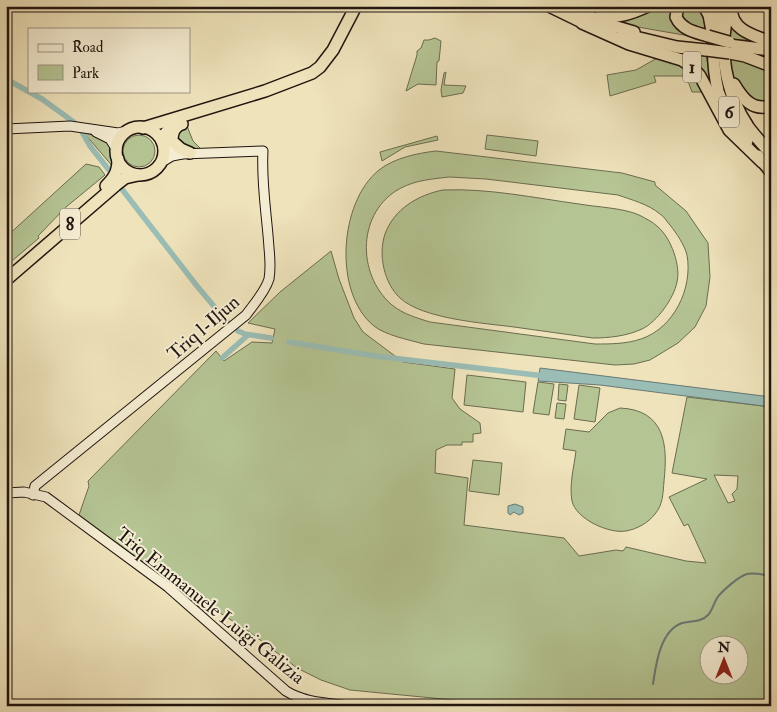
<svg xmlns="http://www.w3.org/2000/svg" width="777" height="712" font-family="'IM FELL Double Pica',serif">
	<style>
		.green { fill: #b5c493; stroke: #6a6c51; fill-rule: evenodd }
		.water { fill: #9abdb5; stroke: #697973 }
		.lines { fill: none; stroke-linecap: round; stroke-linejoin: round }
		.stream { stroke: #697973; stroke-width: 2 }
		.canal { stroke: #9abdb5; stroke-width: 5.5 }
		.secondary-casing { stroke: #1f140f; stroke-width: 11 }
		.highway-casing { stroke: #1f140f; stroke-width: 14 }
		.secondary { stroke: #f5edd3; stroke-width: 9 }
		.highway { stroke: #efe3bb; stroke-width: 11 }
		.highway-bridge-casing { stroke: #1f140f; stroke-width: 14; stroke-linecap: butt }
		.highway-bridge { stroke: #efe3bb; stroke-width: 11 }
		.labels { text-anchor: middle; stroke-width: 4; stroke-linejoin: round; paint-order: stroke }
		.shield { fill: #f5edd3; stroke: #5f554a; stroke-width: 1 }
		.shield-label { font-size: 18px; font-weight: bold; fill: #1f140f }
		.street-label { font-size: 19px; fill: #1f140f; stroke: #f5edd3 }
	</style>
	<rect width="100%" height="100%" fill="#efe3bb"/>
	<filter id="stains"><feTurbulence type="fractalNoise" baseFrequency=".004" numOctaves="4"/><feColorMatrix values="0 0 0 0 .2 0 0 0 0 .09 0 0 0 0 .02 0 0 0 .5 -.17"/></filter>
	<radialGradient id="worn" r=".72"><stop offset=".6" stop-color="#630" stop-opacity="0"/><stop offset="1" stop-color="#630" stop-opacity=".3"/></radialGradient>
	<g class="green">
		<path d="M657 6H674L671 12 674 22 695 37 632 26 616 22 636 16Z"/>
		<path d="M680 6H697L703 17 706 32 681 21Z"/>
		<path d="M730 23 771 45 747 42 729 38Z"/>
		<path d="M435 38 441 41 439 61 437 62 436 85 418 84 406 91 417 55V51L421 48 424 40H429Z"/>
		<path d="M676 52 706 55 711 81C702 66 693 59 676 52Z"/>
		<path d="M659 57C683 58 692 73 704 92H692L686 76H654L656 82 610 96 607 75 636 70Z"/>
		<path d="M729 58H739L771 71V102L761 104C738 88 733 86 729 58Z"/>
		<path d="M446 72 444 85 466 86 463 93 442 97 441 90 444 73Z"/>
		<path d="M187 126 193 141 201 149C190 148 173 144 178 129Z"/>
		<path d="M84 133C109 138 112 144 114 168Z"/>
		<path d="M487 135 538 141 536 156 485 149Z"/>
		<circle cx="139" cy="151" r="16"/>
		<path d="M437 136 438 140 405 147 382 161 380 152Z"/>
		<path d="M436 151 622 173 655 182V185L686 211 708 243 710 277 706 306 695 327 678 343 650 360 634 364 615 365 424 344C409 340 385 335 374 326 333 293 339 202 379 170 394 158 418 153 436 151ZM449 177 486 179 618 195C632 200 648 204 660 214 664 216 667 222 670 225 677 234 684 244 687 255 693 288 674 328 641 339 626 344 610 344 595 344L430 322C417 318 403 314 392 305 356 274 357 211 401 188 416 180 433 179 449 177Z"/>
		<path d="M86 164 99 167 105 175 66 207 38 236 39 238 6 266V237Z"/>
		<path d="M443 190C488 188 535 198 579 204 596 207 624 208 639 215 645 218 653 222 658 227 671 238 681 266 677 282 674 298 657 322 642 329 627 336 609 338 593 338 567 334 540 331 514 327 483 323 423 319 400 298 384 283 378 255 385 234 394 209 418 195 443 190Z"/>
		<path d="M331 251 339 279 354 318 363 332 403 362 455 369 452 398 460 409 480 423 481 433 473 434V442H462V445H447L436 450 435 473 468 478 464 525 564 538 579 556 616 550 623 551 626 547 686 561 706 563 688 524 684 526 669 497 707 479 672 473 687 397 771 407V706H515L350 690 321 680 297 668 247 630 212 608 207 614 173 584 79 515 89 486 88 481 216 351 224 361 252 342 272 343 275 329 248 323 280 292ZM714 475 738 476 737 489 732 494 735 501 728 503ZM710 644H740V674H710Z"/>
		<path d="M467 375 526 382 523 412 464 405Z"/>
		<path d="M538 382 554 384 549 415 533 413Z"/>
		<path d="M559 384 568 385 566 401 558 400Z"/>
		<path d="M579 385 600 388 595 422 574 419Z"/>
		<path d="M557 403 566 404 564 419 555 418Z"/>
		<path d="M620 408C665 410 668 445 664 481 663 493 663 505 655 514 648 523 637 529 626 531 609 534 576 519 572 501 569 485 574 467 576 451L563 449 566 429 589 432 608 413Z"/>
		<path d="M473 460 502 463 499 495 469 491Z"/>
	</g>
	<g class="water">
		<path d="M540 368 771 397V407L600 385 538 381Z"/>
		<path d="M515 504 523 507V513L519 515 514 512 510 515 508 513V506Z"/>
	</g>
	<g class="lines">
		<g class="stream">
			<path d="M653 684C656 664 660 631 682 623 690 621 702 622 708 615 712 611 714 603 717 598 722 591 739 576 747 574 754 572 764 575 771 576"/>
			<path d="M765 690H771"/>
		</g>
		<g class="canal">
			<path d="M6 79 42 99 75 123"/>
			<path d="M82 132 90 146 109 170"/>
			<path d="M121 188 197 286 228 323"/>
			<path d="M238 331 245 334 271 338"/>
			<path d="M289 342 375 356 545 376"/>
			<path d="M222 358 248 335"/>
		</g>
		<g class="secondary-casing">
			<g id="secondary">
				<path d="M6 129 70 126 118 133 127 131"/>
				<path d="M96 132 110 139 117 150"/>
				<path d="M164 147 182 154"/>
				<path d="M6 493 24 492 46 497 168 587 286 691C305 703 329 703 351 706"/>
				<path d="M33 495 35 486 246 315C254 304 265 292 269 279 271 268 270 259 269 248 267 216 261 183 263 151L182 154 172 156 162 162"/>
			</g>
		</g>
		<g class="highway-casing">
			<g id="highway">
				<path d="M549 6 588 25"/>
				<path d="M568 6 603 23 634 32"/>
				<path d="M678 6 676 17C682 30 695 32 708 36"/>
				<path d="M704 6 709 15 712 31"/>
				<path d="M719 6C712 33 712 63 718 91 722 105 739 128 747 141"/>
				<path d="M730 6C717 46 725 93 749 128 756 137 764 146 771 154"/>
				<path d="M732 6C728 29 754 36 771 42"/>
				<path d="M599 17C617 18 631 14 648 6"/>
				<path d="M582 23 629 44 682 60 692 67 700 76 729 130 762 162"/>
				<path d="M623 34 677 47 706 50"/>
				<path d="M729 45 771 50"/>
				<path d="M730 53 745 56 771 66"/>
				<path d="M734 84C743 99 752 111 771 106"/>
				<path d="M178 126C173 129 172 134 172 141L181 149 190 153"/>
				<circle cx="140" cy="151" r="24"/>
				<path d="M143 128 265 91 312 73 320 67 333 50 356 6"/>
				<path d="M162 141C165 130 171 127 182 124"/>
				<path d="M758 156 771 172"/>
				<path d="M106 186C115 177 118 171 118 159"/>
				<path d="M6 280 116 185 125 178 138 175"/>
			</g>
		</g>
		<use href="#secondary" class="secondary"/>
		<use href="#highway" class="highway"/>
		<g class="highway-bridge-casing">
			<g id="highway-bridge">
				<path d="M708 36 729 42"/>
				<path d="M706 50 730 53"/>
			</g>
		</g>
		<use href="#highway-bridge" class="highway-bridge"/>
	</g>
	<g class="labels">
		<g class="shield">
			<rect x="683" y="51.5" width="18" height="31" rx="4"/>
			<rect x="719" y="96.5" width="20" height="31" rx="4"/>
			<rect x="60" y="208.5" width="20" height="31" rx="4"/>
		</g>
		<g class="shield-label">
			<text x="692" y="73">1</text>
			<text x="729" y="118">6</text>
			<text x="70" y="230">8</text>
		</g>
		<g class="street-label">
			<text transform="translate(203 327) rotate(-41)" y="7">Triq l-Iljun</text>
			<text transform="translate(211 605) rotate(39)" y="7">Triq Emmanuele Luigi Galizia</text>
		</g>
	</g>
	<rect width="777" height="712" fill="none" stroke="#efe3bb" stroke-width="25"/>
	<rect x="8" y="8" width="762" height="697" fill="none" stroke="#1f140f" stroke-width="2.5"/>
	<rect x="12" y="12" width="752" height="687" fill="none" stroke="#1f140f"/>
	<rect x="28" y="28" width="162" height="65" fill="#f5edd3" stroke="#9f9685"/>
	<rect x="38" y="44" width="25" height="8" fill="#f5edd3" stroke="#9f9685"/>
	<text x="72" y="52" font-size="15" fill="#1f140f">Road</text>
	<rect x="38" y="65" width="25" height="15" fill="#b5c493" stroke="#9f9685"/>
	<text x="72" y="78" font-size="15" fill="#1f140f">Park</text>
	<g transform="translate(724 660)"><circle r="24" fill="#f5edd3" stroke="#9f9685"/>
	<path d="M0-4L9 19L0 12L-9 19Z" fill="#8f2418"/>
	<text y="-8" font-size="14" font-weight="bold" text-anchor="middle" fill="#1f140f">N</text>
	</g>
	<rect width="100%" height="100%" filter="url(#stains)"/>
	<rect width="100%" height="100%" fill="url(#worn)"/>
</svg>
